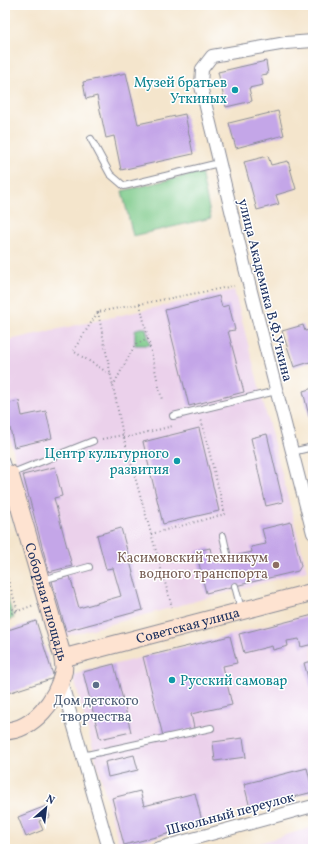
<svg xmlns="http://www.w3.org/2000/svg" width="318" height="854" font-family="Vollkorn,serif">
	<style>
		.built { fill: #ebd1eb }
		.green { fill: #7cc988; stroke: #4c7c73 }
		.building { fill: #c4a6e8 }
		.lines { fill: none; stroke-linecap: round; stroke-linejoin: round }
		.lane-casing { stroke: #888a95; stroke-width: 8 }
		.street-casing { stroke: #888a95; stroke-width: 14 }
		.secondary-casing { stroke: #888a95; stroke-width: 19 }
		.path { stroke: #888a95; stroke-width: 2; stroke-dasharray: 1 3; stroke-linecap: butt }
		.lane { stroke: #fff; stroke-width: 6 }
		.street { stroke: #fff; stroke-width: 12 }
		.secondary { stroke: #fee3d1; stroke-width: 17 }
		.culture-dot { fill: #0f9aa8; stroke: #fff; stroke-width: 1.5 }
		.education-dot { fill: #8d6e63; stroke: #fff; stroke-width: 1.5 }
		.service-dot { fill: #5c6f8a; stroke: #fff; stroke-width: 1.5 }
		.labels { text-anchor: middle; stroke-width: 3; stroke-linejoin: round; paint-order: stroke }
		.culture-label { font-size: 14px; fill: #0d838f; stroke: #fff; text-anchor: end }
		.street-label { font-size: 14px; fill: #1b2f5e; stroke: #fff }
		.education-label { font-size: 14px; fill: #785e54; stroke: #fff; text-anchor: end }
		.service-label { font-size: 14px; fill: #4e5e75; stroke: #fff }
	</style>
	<rect width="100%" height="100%" fill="#fff"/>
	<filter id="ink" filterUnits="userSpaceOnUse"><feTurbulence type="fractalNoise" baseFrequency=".025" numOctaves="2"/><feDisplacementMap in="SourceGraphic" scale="8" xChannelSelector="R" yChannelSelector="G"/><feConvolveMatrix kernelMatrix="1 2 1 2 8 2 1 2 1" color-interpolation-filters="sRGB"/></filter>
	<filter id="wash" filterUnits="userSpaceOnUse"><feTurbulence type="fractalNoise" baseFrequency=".012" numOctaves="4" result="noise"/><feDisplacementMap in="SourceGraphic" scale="16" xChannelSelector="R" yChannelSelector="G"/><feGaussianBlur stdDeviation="0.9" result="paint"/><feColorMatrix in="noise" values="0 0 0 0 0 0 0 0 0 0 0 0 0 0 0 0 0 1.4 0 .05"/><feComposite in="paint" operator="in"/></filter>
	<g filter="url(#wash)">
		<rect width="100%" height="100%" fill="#f4e5cc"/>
		<g class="built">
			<path d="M234 290 307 571 59 638 5 418V341Z"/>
			<path d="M312 614 313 790 119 844 73 675Z"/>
			<path d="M313 827V849H239Z"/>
		</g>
		<g class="green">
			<path d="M201 172 211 218 133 236 122 191Z"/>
			<path d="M139 328H146L150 345H135V331Z"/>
			<path d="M5 592 14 618 5 621Z"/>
		</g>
		<g id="blocks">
			<g class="building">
				<path d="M266 61 268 74 261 75 263 85 249 88 252 101 226 107 218 72Z"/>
				<path d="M126 73 138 124 185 114 193 154 121 170 114 136 106 138 97 96 86 99 83 82Z"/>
				<path d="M278 111 284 135 236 148 229 123Z"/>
				<path d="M268 156 271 165 288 161 296 189 276 195 279 204 257 210 244 162Z"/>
				<path d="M219 296 222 307 229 305 235 330 228 331 244 392 189 406 165 310Z"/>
				<path d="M303 325 305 331 313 329V361L294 367 282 331Z"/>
				<path d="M313 388V419L310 420 303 391Z"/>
				<path d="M19 401 22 416 46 411 52 438 14 447 5 404Z"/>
				<path d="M199 428 219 511 163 524 143 442Z"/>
				<path d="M267 434 283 502 266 506 251 438Z"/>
				<path d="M55 467 62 496 54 498 72 566 49 572 23 475Z"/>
				<path d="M291 522 301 566 298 571 206 593 196 551 210 548 213 561 252 552 251 547 266 544 262 529Z"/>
				<path d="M121 528 143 610 66 631 52 581 70 576 79 608 121 596 113 568 106 569 97 535Z"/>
				<path d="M313 615V644L301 647 299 639 287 641 288 646 273 650 272 646 244 653 239 634Z"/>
				<path d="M36 621 54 678 5 694V631Z"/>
				<path d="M230 636 237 663 223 666 232 705 191 714 194 728 163 736 143 657Z"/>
				<path d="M313 661V696L304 663Z"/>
				<path d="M114 664 131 732 100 739 83 672Z"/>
				<path d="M243 738 246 757 215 761 213 742Z"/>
				<path d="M134 755 138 770 108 777 105 762Z"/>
				<path d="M307 768 313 792 250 808 244 784Z"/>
				<path d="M140 791 144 806 195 793 203 825 124 845 112 798Z"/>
				<path d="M46 806 50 817 39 821 43 830 26 837 18 817Z"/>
			</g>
		</g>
	</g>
	<g filter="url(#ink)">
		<use href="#blocks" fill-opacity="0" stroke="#888a95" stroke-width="1"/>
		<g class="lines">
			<g class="lane-casing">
				<g id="lane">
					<path d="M91 139 110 174 124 186 219 163"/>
					<path d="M173 416 276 391"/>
					<path d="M292 452 313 447"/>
					<path d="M5 460 10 474 93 441"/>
					<path d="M223 536 228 558"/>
					<path d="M42 580 89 567"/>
					<path d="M235 586 241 609"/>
					<path d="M82 756 211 728"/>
				</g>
			</g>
			<g class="street-casing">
				<g id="street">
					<path d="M313 41 286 43 212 56 202 69 201 86 245 268 313 533"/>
					<path d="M61 681 109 849"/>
					<path d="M156 849 313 806"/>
				</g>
			</g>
			<g class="secondary-casing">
				<g id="secondary">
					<path id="s1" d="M5 475 10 474 63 658C63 663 65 669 63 673 57 699 34 730 5 731"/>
					<path id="s2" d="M63 658 313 592"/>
				</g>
			</g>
			<g class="path">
				<path d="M140 304 162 400"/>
				<path d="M98 312 123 435 172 607"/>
				<path d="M110 374 73 351 98 312 234 286"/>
				<path d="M113 386 135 345 148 339"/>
				<path d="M124 438 173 426"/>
				<path d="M102 439 123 435"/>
				<path d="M151 534 225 514 201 419"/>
				<path d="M5 571 18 611 5 615"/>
				<path d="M5 606 18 611 34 605"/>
			</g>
			<use href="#lane" class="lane"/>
			<use href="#street" class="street"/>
			<use href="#secondary" class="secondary"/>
		</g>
	</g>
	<g class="culture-dot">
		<circle cx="235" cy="90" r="4"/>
		<circle cx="177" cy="461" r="4"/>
		<circle cx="172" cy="680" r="4"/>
	</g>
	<circle class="education-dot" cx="276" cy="565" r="4"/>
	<circle class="service-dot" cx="96" cy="685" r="4"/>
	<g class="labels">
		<g class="culture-label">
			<text x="227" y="87">Музей братьев<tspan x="227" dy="16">Уткиных</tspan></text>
			<text x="169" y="458">Центр культурного<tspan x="169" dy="16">развития</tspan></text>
			<text x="180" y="685" text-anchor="start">Русский самовар</text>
		</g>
		<g class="street-label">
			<text transform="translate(266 290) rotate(76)" y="5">улица Академика В.Ф.Уткина</text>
			<text dy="5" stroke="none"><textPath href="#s1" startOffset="138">Соборная площадь</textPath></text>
			<text dy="5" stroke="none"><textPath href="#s2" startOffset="129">Советская улица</textPath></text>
			<text transform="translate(230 813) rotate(-15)" y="5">Школьный переулок</text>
		</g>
		<g class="education-label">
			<text x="268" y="562">Касимовский техникум<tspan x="268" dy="16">водного транспорта</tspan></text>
		</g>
		<g class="service-label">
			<text x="96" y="705">Дом детского<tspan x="96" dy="16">творчества</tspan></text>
		</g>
	</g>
	<rect width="318" height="854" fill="none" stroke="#fff" stroke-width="20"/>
	<g transform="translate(46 808) rotate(28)" stroke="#ffffff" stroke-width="3" paint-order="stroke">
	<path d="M0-3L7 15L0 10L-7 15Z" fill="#1b2f5e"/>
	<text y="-6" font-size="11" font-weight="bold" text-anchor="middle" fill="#1b2f5e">N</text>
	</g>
</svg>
